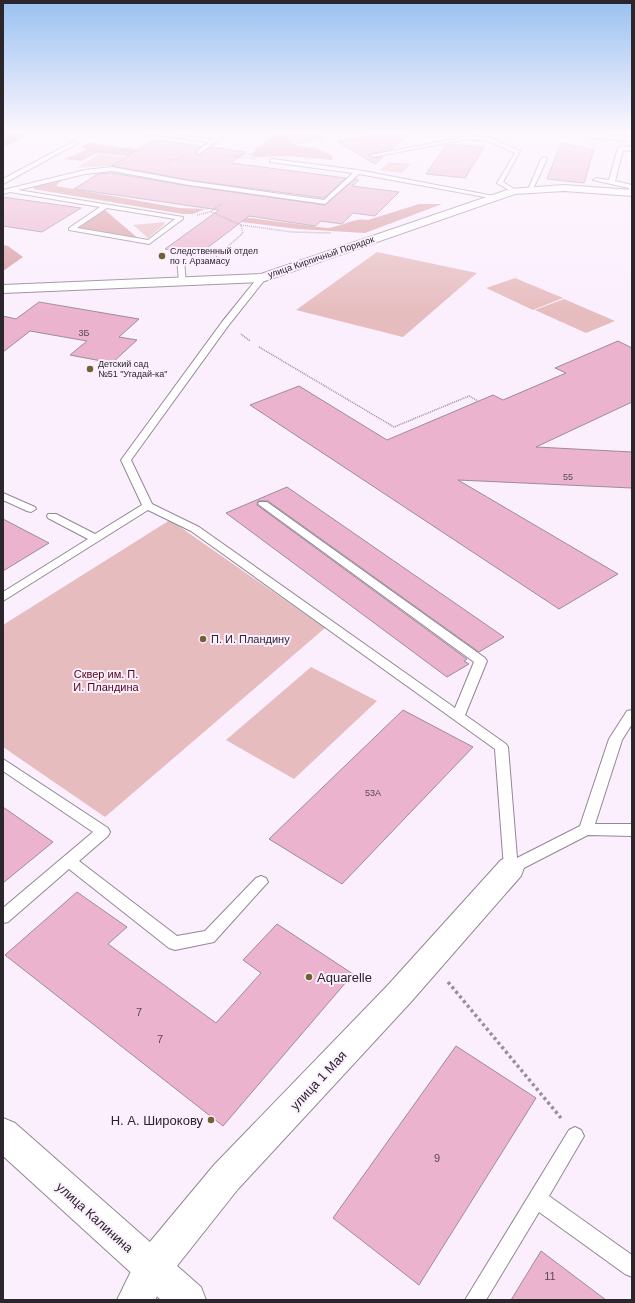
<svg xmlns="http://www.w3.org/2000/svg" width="635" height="1303" font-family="Helvetica,sans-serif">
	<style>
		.green { fill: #e6bcbe }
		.forest { fill: #d7999d }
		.building { fill: #ebb3ce; stroke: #9e8c95 }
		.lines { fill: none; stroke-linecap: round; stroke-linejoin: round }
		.lane-casing { stroke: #938795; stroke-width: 2 }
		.street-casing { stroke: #938795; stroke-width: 2 }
		.secondary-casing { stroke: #938795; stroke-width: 2 }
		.path-far1 { stroke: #998f9a; stroke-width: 1.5; stroke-dasharray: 1 1; stroke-linecap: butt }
		.path { stroke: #998f9a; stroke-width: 3.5; stroke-dasharray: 3 3; stroke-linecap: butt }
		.lane { fill: #fff; fill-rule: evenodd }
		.street { fill: #fff; fill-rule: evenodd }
		.secondary { fill: #fff; fill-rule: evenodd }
		.poi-dot { fill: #706230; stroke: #fbeefd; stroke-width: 1.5 }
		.labels { text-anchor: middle; stroke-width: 4; stroke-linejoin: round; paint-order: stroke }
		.far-poi-label { font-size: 9px; fill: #2b262c; stroke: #fbeefd; text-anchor: start }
		.far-street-label { font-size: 9px; fill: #2b262c; stroke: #fbeefd }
		.number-label { font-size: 9px; fill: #5b4954 }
		.poi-label { font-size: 11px; fill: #2b262c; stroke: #fbeefd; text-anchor: start }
		.park-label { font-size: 11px; fill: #510618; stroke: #fbeefd }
		.near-number-label { font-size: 11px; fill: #5b4954 }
		.near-poi-label { font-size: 13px; fill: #2b262c; stroke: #fbeefd; text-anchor: start }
		.near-street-label { font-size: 13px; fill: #2b262c; stroke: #fbeefd }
	</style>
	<rect width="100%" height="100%" fill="#fbeefd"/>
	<g class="green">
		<path d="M306 133H317L327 139 298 144 287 136Z"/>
		<path d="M99 154 131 158 119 165 76 168Z"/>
		<path d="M389 162 411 164 402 173 380 170Z"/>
		<path d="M164 222 165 224 148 238 133 225Z"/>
		<path d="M377 252 477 273 403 337 296 310Z"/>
		<path d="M515 278 563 298 533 310 486 288Z"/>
		<path d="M564 299 615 321 586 333 535 310Z"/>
		<path d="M170 520 325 628 105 817 3 747V625Z"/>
		<path d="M311 667 377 701 294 779 226 740Z"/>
	</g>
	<g class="forest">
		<path d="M3 133H28L24 137 3 148Z"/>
		<path d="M277 133H283L295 145 318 149 333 156 332 160 288 156 251 157 256 148Z"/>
		<path d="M89 143 155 152 156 159 97 153 81 161 64 159 86 150 83 146Z"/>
		<path d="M62 180 56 186 179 208 205 209 193 214H183L33 189 35 186Z"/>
		<path d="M419 204H442L365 233 298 229 242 222 234 216 327 228C341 227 354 217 368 220Z"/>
		<path d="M105 210 140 240 76 229Z"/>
		<path d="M3 245 8 246 23 257 3 271Z"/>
	</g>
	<g class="building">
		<path d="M389 133H409L391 150 369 154 373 158 383 157 375 164 337 141Z"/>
		<path d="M154 140 201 146 196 151 198 155 211 147 246 152 231 163 346 178 324 198 189 180 112 166Z"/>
		<path d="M561 143 594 150 584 183 547 179Z"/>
		<path d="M447 144 484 147 465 178 426 174Z"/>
		<path d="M112 173 189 186 325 205 355 179 359 180 352 186 399 192 375 216 353 213 342 224 321 221 315 226 249 216 198 255 165 249 219 210 74 189 98 174Z"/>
		<path d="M3 197 81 208 42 232 3 226Z"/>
		<path d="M39 302 139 319 119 337 137 340 112 363 70 355 87 341 30 331 3 352V316L16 319Z"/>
		<path d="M618 341 632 348V402L536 447 632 452V488L458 480 618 574 559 609 250 405 299 386 387 440 493 395 503 400 566 373 555 368Z"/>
		<path d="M287 487 504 637 479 652 268 501H258L257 505 467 659 464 661 469 664 447 677 226 513Z"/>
		<path d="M3 519 49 543 3 571Z"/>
		<path d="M403 710 473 747 342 884 269 839Z"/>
		<path d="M3 807 53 842 3 883Z"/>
		<path d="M77 892 127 927 108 944 216 1023 261 973 243 960 277 924 353 974 223 1126 5 955Z"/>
		<path d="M456 1046 536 1098 419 1285 333 1218Z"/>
		<path d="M541 1251 606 1300H511Z"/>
	</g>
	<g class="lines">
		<g class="lane-casing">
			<g id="lane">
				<path d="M139 133H156L213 139 222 133H228L199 154 197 153V151L209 142Z"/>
				<path d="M471 133H475L473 136 491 138 520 151 503 182 516 190V192H512L497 183 515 153 488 141 467 139 373 157 370 155 461 138Z"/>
				<path d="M587 133 632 137V141L589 138 586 136Z"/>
				<path d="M76 140 78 143 3 184V179Z"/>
				<path d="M621 146 632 147V151L623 150 615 181 632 185 631 195 628 193 629 188 593 180 596 178 609 180 618 148Z"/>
				<path d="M544 157 547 159 533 189 528 190 541 159Z"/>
				<path d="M272 159 358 170 499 197 496 199 359 174 325 204 189 185 112 171 85 174 18 190 183 217V219L149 244 69 230V228L100 207 10 192 3 194V190L85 170 112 167 189 181 324 200 353 173 270 162V160ZM107 208 175 219 148 240 77 228Z"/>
				<path d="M177 259 184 261 186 283 179 281Z"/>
				<path d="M259 276 266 278 228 326 131 460 152 504 199 527 455 708 474 662 258 504 259 502H267L485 658 487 661 465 715 506 744 508 747 517 858 580 826 609 739 627 711 632 710V724L622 740 595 824H632V836L588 835 516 872 511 874 506 872 504 868 495 749 191 531 148 510 3 601V592L88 539 48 518 47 516 48 514H56L95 534 142 505 121 460 222 322Z"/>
				<path d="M3 493 35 507 36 509 31 512 27 511 3 500Z"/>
				<path d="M3 759 108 828 110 832 108 836 79 861 177 936 205 931 256 878 261 876 266 878 268 882 214 942 175 950 169 948 69 869 8 922 3 923V908L93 832 3 771Z"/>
				<path d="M575 1127 581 1130 584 1136 549 1196 632 1255V1277L625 1274 539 1212 486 1300H465L569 1130Z"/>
			</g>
		</g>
		<g class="street-casing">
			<g id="street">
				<path d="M564 185 632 190V196L564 191 515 194 262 282 3 293V285L261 274 510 189Z"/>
				<path d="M511 857 521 860 524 868 521 876 410 1003 238 1189 165 1281 155 1300H117L139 1255 214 1165 388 985 501 860Z"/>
			</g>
		</g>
		<g class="secondary-casing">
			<path id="secondary" d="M3 1118 15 1123 201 1287 206 1300H161L3 1156Z"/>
		</g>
		<g class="path-far1">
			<path d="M3 141 26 133"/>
			<path d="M273 144 287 133"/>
			<path d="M223 155 256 159"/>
			<path d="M236 155 259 154"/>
			<path d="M166 161 185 157"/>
			<path d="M197 215 210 212 221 204"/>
			<path d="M241 225 292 232 331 233"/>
			<path d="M207 260 215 258 243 233 241 225 211 212"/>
			<path d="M241 334 250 341"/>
			<path d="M259 347 394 427 469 396 478 401"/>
		</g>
		<path class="path" d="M448 982 561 1118"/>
		<use href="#lane" class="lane"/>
		<use href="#street" class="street"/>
		<use href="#secondary" class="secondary"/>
	</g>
	<linearGradient id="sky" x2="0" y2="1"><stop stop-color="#9ac1f1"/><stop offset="0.42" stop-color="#fdf7fe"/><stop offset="1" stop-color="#fdf7fe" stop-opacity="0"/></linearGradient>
	<rect width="635" height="315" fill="url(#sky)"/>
	<g class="poi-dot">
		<circle cx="162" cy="256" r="4"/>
		<circle cx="90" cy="369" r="4"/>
		<circle cx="203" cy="639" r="4"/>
		<circle cx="309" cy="977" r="4"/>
		<circle cx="211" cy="1120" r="4"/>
	</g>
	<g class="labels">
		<g class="far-poi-label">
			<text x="170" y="254">Следственный отдел<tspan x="170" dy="10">по г. Арзамасу</tspan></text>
			<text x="98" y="367">Детский сад<tspan x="98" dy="10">№51 "Угадай-ка"</tspan></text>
		</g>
		<g class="far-street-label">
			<text transform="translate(321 257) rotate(-19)" y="3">улица Кирпичный Порядок</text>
		</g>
		<g class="number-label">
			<text x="84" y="336">3Б</text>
			<text x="568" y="480">55</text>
			<text x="373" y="796">53А</text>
		</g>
		<g class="poi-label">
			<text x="211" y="643">П. И. Пландину</text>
		</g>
		<g class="park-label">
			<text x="106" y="678">Сквер им. П.<tspan x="106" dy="13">И. Пландина</tspan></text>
		</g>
		<g class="near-number-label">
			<text x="139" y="1016">7</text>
			<text x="160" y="1043">7</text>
			<text x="437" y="1162">9</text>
			<text x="550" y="1280">11</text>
		</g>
		<g class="near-poi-label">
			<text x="317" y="982">Aquarelle</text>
			<text x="203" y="1125" text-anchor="end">Н. А. Широкову</text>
		</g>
		<g class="near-street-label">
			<text transform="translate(318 1080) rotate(-47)" y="5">улица 1 Мая</text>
			<text transform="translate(95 1217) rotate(42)" y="5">улица Калинина</text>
		</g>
	</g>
	<rect width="635" height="1303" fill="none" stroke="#2b262c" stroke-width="8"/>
</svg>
